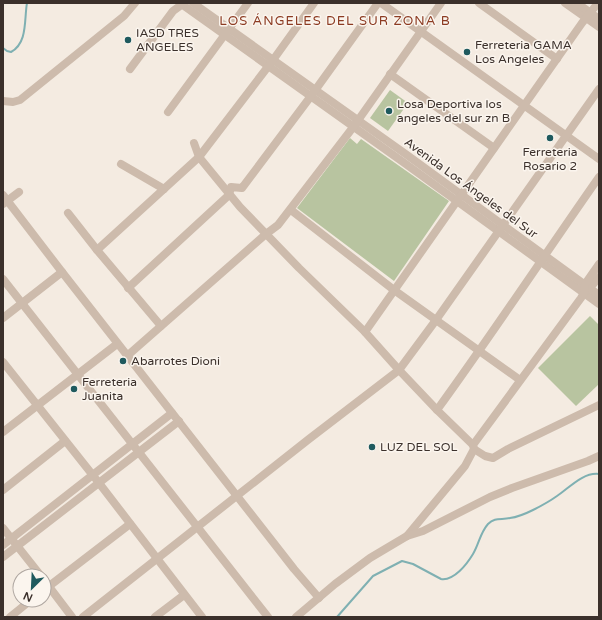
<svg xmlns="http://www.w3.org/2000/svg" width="602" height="620" font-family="'Varela Round',sans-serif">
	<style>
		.green { fill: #b8c4a0 }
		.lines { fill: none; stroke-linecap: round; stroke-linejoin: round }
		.stream { stroke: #7fb0b2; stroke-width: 2 }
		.minor { stroke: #cdbbac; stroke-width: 8 }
		.poi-dot { fill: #1f5a5e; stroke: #fbf5ee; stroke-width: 1.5 }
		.labels { text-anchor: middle; stroke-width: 3; stroke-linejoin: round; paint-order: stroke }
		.poi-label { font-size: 12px; fill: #3b302b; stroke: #fbf5ee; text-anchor: start }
		.street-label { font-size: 12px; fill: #3b302b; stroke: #fbf5ee }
		.neighbourhood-label { font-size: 13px; letter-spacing: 1px; fill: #8c3b22; stroke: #fbf5ee }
	</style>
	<rect width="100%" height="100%" fill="#f4ebe1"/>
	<g class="green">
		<path d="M390 90 408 103 388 131 370 118Z"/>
		<path d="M350 138 357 144 361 139 449 201 394 281 297 208Z"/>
		<path d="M590 316 599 325V384L576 406 538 368Z"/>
	</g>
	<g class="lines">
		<g class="stream">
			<path d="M3 48 7 51 11 52C28 43 24 19 27 3"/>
			<path d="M337 617 373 576 402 561 413 564 441 579C454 581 467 564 473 554 479 544 480 533 488 524 495 517 501 520 510 518 518 517 527 513 533 510 541 506 550 501 557 496 569 488 583 472 599 474"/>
		</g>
		<g class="minor">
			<path d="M180 3 403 162 599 304"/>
			<path d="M193 3 407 155 599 295"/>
			<path d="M381 3 599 159"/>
			<path d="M479 3 557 59"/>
			<path d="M565 3 599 27"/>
			<path d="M577 3 599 19"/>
			<path d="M130 69 173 11 184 3"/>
			<path d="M390 74 494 148"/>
			<path d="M3 101 13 102 20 100 124 16 135 3"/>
			<path d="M168 112 248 3"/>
			<path d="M194 143 199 157 240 207 299 268 365 332 399 370 437 410 473 445"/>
			<path d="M121 164 164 189"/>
			<path d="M3 195 62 272 294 569 319 598"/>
			<path d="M3 204 19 192"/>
			<path d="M291 210 394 290 520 380"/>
			<path d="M68 213 97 250 161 326"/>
			<path d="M97 250 199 157 273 60 314 3"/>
			<path d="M3 279 268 617"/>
			<path d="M128 288 229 195 231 187 242 188 311 96 378 3"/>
			<path d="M586 291 590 288 599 277"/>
			<path d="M3 318 62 272"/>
			<path d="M365 332 582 23 598 3"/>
			<path d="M127 356 266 234 278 225 354 126 441 3"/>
			<path d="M3 362 99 483 202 617"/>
			<path d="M437 410C493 333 545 254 599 177"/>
			<path d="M3 432 117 344"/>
			<path d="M474 449 485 456 493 458 508 449 599 405"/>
			<path d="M3 490 65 441"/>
			<path d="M3 528 41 576"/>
			<path d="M407 536 465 466 474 449 473 445 581 298 584 293 585 284 599 264"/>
			<path d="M3 545 172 413"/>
			<path d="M3 557 179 421"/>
			<path d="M44 580 72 617"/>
			<path d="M44 590 130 524"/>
			<path d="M10 617 31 600"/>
			<path d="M83 617 309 439 399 370 436 320 599 89"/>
			<path d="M155 617 184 595"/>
			<path d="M296 617 335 584 370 558 407 536 423 531 490 497 512 488 588 461 599 456"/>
		</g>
	</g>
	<g class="poi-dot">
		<circle cx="128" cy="40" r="4"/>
		<circle cx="467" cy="52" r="4"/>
		<circle cx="389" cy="111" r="4"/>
		<circle cx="550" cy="138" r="4"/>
		<circle cx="123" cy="361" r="4"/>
		<circle cx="74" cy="389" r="4"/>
		<circle cx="372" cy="447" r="4"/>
	</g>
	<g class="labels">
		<g class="poi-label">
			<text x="136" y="37">IASD TRES<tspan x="136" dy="14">ANGELES</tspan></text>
			<text x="475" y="49">Ferreteria GAMA<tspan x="475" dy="14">Los Angeles</tspan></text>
			<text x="397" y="108">Losa Deportiva los<tspan x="397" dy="14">angeles del sur zn B</tspan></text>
			<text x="550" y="156" text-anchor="middle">Ferreteria<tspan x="550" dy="14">Rosario 2</tspan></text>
			<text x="131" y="365">Abarrotes Dioni</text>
			<text x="82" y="386">Ferreteria<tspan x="82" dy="14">Juanita</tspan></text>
			<text x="380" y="451">LUZ DEL SOL</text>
		</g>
		<g class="street-label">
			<text transform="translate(471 188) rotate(36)" y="4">Avenida Los Ángeles del Sur</text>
		</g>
		<g class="neighbourhood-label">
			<text x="335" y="25">LOS ÁNGELES DEL SUR ZONA B</text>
		</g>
	</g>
	<rect width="602" height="620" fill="none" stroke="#3b302b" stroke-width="8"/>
	<g transform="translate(32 588) rotate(204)"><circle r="19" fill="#fbf5ee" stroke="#aea6a0"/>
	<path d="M0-3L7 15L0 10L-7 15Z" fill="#1f5a5e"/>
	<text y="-6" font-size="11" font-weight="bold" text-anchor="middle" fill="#3b302b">N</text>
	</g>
</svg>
